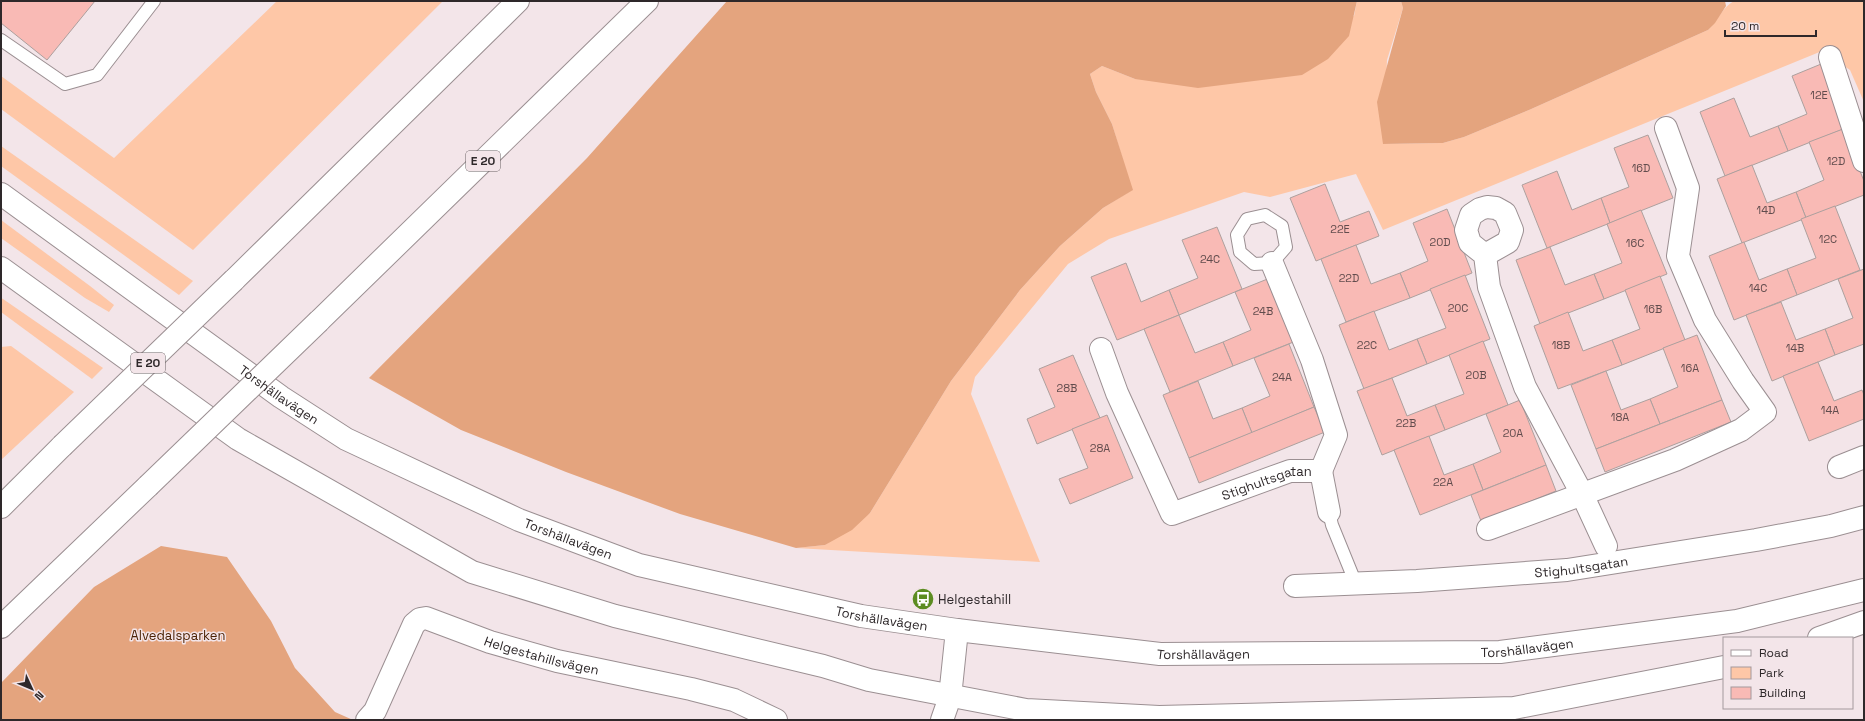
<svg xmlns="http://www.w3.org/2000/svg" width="1865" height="721" font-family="'Space Grotesk',sans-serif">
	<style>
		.green { fill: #fec7a7 }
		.forest { fill: #e4a47e }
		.building { fill: #f9bab5; stroke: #ada09e }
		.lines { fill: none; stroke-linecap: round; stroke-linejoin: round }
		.service-casing { stroke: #9b8f92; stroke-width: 14 }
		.minor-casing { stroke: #9b8f92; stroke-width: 24 }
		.secondary-casing { stroke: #9b8f92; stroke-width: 24 }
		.motorway-casing { stroke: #9b8f92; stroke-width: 24 }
		.service { stroke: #fff; stroke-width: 12 }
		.minor { stroke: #fff; stroke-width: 22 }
		.secondary { stroke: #fff; stroke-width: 22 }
		.motorway { stroke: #fff; stroke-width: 22 }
		.motorway-bridge-casing { stroke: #9b8f92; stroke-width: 24; stroke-linecap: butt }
		.motorway-bridge { stroke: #fff; stroke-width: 22 }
		.labels { text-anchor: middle; stroke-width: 3; stroke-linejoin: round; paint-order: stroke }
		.number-label { font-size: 11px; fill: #614c4d }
		.shield { fill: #f3e5e9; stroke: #696163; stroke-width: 1 }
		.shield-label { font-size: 12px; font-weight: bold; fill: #2e282a }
		.street-label { font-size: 13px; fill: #2e282a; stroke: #f3e5e9 }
		.poi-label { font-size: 13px; fill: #2e282a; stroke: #f3e5e9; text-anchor: start }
		.park-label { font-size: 13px; fill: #4c2306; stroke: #f3e5e9 }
	</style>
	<rect width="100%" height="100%" fill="#f3e5e9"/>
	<g class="green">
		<path d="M277 1H443L193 250 1 109V76L114 158Z"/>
		<path d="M1357 1H1401L1403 8 1387 60 1383 144 1443 143 1464 137 1529 110 1708 30C1718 20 1722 8 1734 1H1864V102L1850 70 1822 51 1383 230 1356 174 1270 197 1244 192 1109 239 1068 264 975 377 971 394 1040 562 796 548 825 545 870 513 951 381 1020 290 1060 246 1103 208 1132 190 1112 124 1096 92 1090 74 1102 66 1135 79 1354 16Z"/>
		<path d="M1 146 193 281 179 295 1 166Z"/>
		<path d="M1 220 90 286 114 305 109 312 85 298 1 238Z"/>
		<path d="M1 298 3 299 103 368 92 379 1 312Z"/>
		<path d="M11 346 74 392 1 460V347Z"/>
	</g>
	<g class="forest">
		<path d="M727 1H1357L1349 36 1328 59 1302 75 1198 88 1135 79 1102 66 1090 74 1096 92 1112 124 1133 190 1103 208 1060 246 1020 290 951 381 870 513 852 530 825 545 796 548 680 514 566 472 461 430 369 378 587 158Z"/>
		<path d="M1401 1H1725L1726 6 1715 23 1708 30 1529 110 1464 137 1443 143 1383 144 1377 102 1403 8Z"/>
		<path d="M161 546 227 557 271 621 295 668 335 712 353 720H1V683L94 587Z"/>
	</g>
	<g class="building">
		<path d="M1 1H95L47 60 1 23Z"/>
		<path d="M1826 62 1851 126 1788 151 1778 126 1807 114 1792 76Z"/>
		<path d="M1734 98 1750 137 1778 126 1788 151 1725 176 1700 112Z"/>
		<path d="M1843 129 1864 181V195L1806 218 1796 192 1824 180 1809 142Z"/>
		<path d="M1648 135 1673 198 1610 223 1601 198 1629 187 1614 148Z"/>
		<path d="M1752 165 1767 203 1796 192 1806 218 1742 243 1717 179Z"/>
		<path d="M1557 171 1572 210 1601 198 1610 223 1547 248 1522 185Z"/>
		<path d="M1325 184 1340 222 1369 211 1379 236 1316 261 1290 198Z"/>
		<path d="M1835 206 1860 270 1797 295 1787 269 1816 258 1801 219Z"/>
		<path d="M1447 209 1472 273 1410 298 1400 273 1428 261 1413 223Z"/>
		<path d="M1641 210 1667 274 1604 299 1594 274 1622 263 1607 224Z"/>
		<path d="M1217 227 1242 289 1179 315 1169 290 1198 278 1182 240Z"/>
		<path d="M1744 242 1759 280 1787 269 1797 295 1734 320 1709 256Z"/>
		<path d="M1356 245 1371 284 1400 273 1410 298 1346 322 1321 259Z"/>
		<path d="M1550 247 1565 285 1594 274 1604 299 1540 324 1516 260Z"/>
		<path d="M1126 263 1141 302 1169 290 1179 315 1117 340 1091 277Z"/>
		<path d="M1864 269V344L1835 355 1825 329 1853 318 1838 279Z"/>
		<path d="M1465 275 1490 339 1427 364 1417 339 1446 328 1430 289Z"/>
		<path d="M1660 276 1685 340 1622 365 1612 340 1640 329 1625 290Z"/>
		<path d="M1270 278 1296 341 1233 366 1223 342 1251 330 1235 292Z"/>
		<path d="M1781 302 1796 340 1825 329 1835 355 1772 381 1746 315Z"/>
		<path d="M1374 311 1389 350 1417 339 1427 364 1364 389 1339 325Z"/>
		<path d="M1568 312 1583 351 1612 340 1622 365 1558 389 1534 326Z"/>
		<path d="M1179 315 1195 353 1223 342 1233 366 1170 392 1144 329Z"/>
		<path d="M1697 335 1722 400 1660 424 1650 399 1678 387 1663 348Z"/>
		<path d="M1483 341 1508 405 1445 430 1435 405 1464 394 1449 355Z"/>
		<path d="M1289 344 1314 407 1252 433 1242 408 1270 396 1254 358Z"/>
		<path d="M1073 355 1100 418 1037 444 1027 419 1055 407 1039 369Z"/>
		<path d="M1818 362 1834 401 1862 390 1864 395V419L1809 441 1783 376Z"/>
		<path d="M1606 371 1621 410 1650 399 1660 424 1596 449 1571 385Z"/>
		<path d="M1392 378 1407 416 1435 405 1445 430 1382 455 1357 391Z"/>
		<path d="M1198 381 1213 419 1242 408 1252 433 1189 458 1163 395Z"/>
		<path d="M1520 400 1546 465 1483 490 1473 464 1501 452 1486 414Z"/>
		<path d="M1722 400 1731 422 1605 472 1596 449Z"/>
		<path d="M1314 407 1325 432 1199 483 1189 458Z"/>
		<path d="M1107 415 1133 478 1070 504 1059 479 1088 468 1072 429Z"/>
		<path d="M1429 436 1444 475 1473 464 1483 490 1420 515 1394 450Z"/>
		<path d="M1546 465 1556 491 1481 521 1471 495Z"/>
	</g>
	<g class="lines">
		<g class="service-casing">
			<g id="service">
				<path d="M1 40 65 84 97 75 154 1"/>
				<path d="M1265 215 1282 226 1286 247 1272 263 1254 264 1240 252 1237 235 1247 219Z"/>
				<path d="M1329 512 1332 525 1356 584"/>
			</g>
		</g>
		<g class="minor-casing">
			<g id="minor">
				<path d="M1830 57 1864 161"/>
				<path d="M1485 255 1508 242 1512 230 1505 213 1496 208 1487 207 1480 209 1471 215 1466 230 1470 243 1485 255 1489 287 1525 387 1582 494 1606 546"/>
				<path d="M1272 263 1312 360 1336 435 1321 471"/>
				<path id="s1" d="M1101 349 1117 393 1172 514 1290 471H1321"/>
				<path d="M1839 467 1864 457"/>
				<path d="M1321 471 1329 512"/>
				<path d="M1488 529 1675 460 1741 430 1765 412 1743 381 1705 320 1678 256 1688 188 1666 128"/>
				<path id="s2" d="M1295 586 1417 581 1567 570 1756 540 1831 526 1864 517"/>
				<path id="s3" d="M367 720 375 711 414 624 420 619 426 618 490 642 557 661 691 689 734 700 776 720"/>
				<path d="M942 720 950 697"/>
			</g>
		</g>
		<g class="secondary-casing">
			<g id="secondary">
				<path id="s4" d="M1 194 281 397 346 439 519 520 639 565 861 616 957 630 1160 654 1500 652 1737 621 1864 590"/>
				<path d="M1 268 238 439 472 572 615 616 823 666 869 680 1026 710 1159 717 1514 708 1724 667"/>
				<path d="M1819 638 1864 622"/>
				<path d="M950 697 957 630"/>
			</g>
		</g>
		<g class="motorway-casing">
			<g id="motorway">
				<path d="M234 280 518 1"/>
				<path d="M319 321 647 1"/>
				<path d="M1 507 62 446"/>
				<path d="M1 627 148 486"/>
			</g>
		</g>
		<use href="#service" class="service"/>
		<use href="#minor" class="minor"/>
		<use href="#secondary" class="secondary"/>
		<use href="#motorway" class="motorway"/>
		<g class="motorway-bridge-casing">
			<g id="motorway-bridge">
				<path d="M62 446 234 280"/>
				<path d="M148 486 319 321"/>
			</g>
		</g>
		<use href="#motorway-bridge" class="motorway-bridge"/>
	</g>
	<defs>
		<g id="bus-disc" transform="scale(1.15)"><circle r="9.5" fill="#5c8c21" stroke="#f3e5e9"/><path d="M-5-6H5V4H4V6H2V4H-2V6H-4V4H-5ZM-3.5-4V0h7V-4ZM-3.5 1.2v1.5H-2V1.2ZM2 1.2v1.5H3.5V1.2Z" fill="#fff"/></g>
	</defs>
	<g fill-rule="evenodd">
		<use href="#bus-disc" x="923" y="599"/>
	</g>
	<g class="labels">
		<g class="number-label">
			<text x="1819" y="99">12E</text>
			<text x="1836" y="165">12D</text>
			<text x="1641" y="172">16D</text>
			<text x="1766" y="214">14D</text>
			<text x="1340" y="233">22E</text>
			<text x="1828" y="243">12C</text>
			<text x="1440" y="246">20D</text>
			<text x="1635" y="247">16C</text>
			<text x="1210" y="263">24C</text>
			<text x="1349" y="282">22D</text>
			<text x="1758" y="292">14C</text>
			<text x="1458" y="312">20C</text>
			<text x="1653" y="313">16B</text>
			<text x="1263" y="315">24B</text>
			<text x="1367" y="349">22C</text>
			<text x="1561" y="349">18B</text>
			<text x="1795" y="352">14B</text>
			<text x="1690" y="372">16A</text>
			<text x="1476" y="379">20B</text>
			<text x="1282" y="381">24A</text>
			<text x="1067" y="392">28B</text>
			<text x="1830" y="414">14A</text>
			<text x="1620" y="421">18A</text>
			<text x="1406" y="427">22B</text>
			<text x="1513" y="437">20A</text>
			<text x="1100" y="452">28A</text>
			<text x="1443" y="486">22A</text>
		</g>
		<g class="shield">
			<rect x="466" y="151" width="34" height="20" rx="3"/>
			<rect x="131" y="353" width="34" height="20" rx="3"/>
		</g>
		<g class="shield-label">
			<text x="483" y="165">E 20</text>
			<text x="148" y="367">E 20</text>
		</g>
		<g class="street-label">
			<text dy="5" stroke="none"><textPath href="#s4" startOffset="343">Torshällavägen</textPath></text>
			<text dy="5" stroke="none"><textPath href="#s1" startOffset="280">Stighultsgatan</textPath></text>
			<text dy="5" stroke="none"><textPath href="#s4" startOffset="667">Torshällavägen</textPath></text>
			<text dy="5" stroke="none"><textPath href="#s2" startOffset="287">Stighultsgatan</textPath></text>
			<text dy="5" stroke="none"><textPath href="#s4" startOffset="991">Torshällavägen</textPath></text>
			<text dy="5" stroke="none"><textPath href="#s4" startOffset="1639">Torshällavägen</textPath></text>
			<text dy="5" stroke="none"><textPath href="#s4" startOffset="1315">Torshällavägen</textPath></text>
			<text dy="5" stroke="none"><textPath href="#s3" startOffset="243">Helgestahillsvägen</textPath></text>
		</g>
		<g class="poi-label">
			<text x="938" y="604">Helgestahill</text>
		</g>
		<g class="park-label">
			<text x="178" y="640">Alvedalsparken</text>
		</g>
	</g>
	<rect width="1865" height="721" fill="none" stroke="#2e282a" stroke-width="4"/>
	<rect x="1723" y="637" width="130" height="72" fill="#f3e5e9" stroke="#a4999d"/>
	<rect x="1731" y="650" width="20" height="6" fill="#ffffff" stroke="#a4999d"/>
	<text x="1759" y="657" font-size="12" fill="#2e282a">Road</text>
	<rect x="1731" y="667" width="20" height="12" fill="#fec7a7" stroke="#a4999d"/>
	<text x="1759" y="677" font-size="12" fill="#2e282a">Park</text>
	<rect x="1731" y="687" width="20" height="12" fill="#f9bab5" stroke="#a4999d"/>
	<text x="1759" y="697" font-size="12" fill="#2e282a">Building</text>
	<g transform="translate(32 689) rotate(134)" stroke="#f3e5e9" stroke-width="3" paint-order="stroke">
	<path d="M0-3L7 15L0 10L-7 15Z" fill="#2e282a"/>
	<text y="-6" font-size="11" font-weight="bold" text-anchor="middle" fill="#2e282a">N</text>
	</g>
	<path d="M1725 30v6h91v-6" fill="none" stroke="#2e282a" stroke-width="2"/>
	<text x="1731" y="30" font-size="12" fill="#2e282a" stroke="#f3e5e9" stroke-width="3" paint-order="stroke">20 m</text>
</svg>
